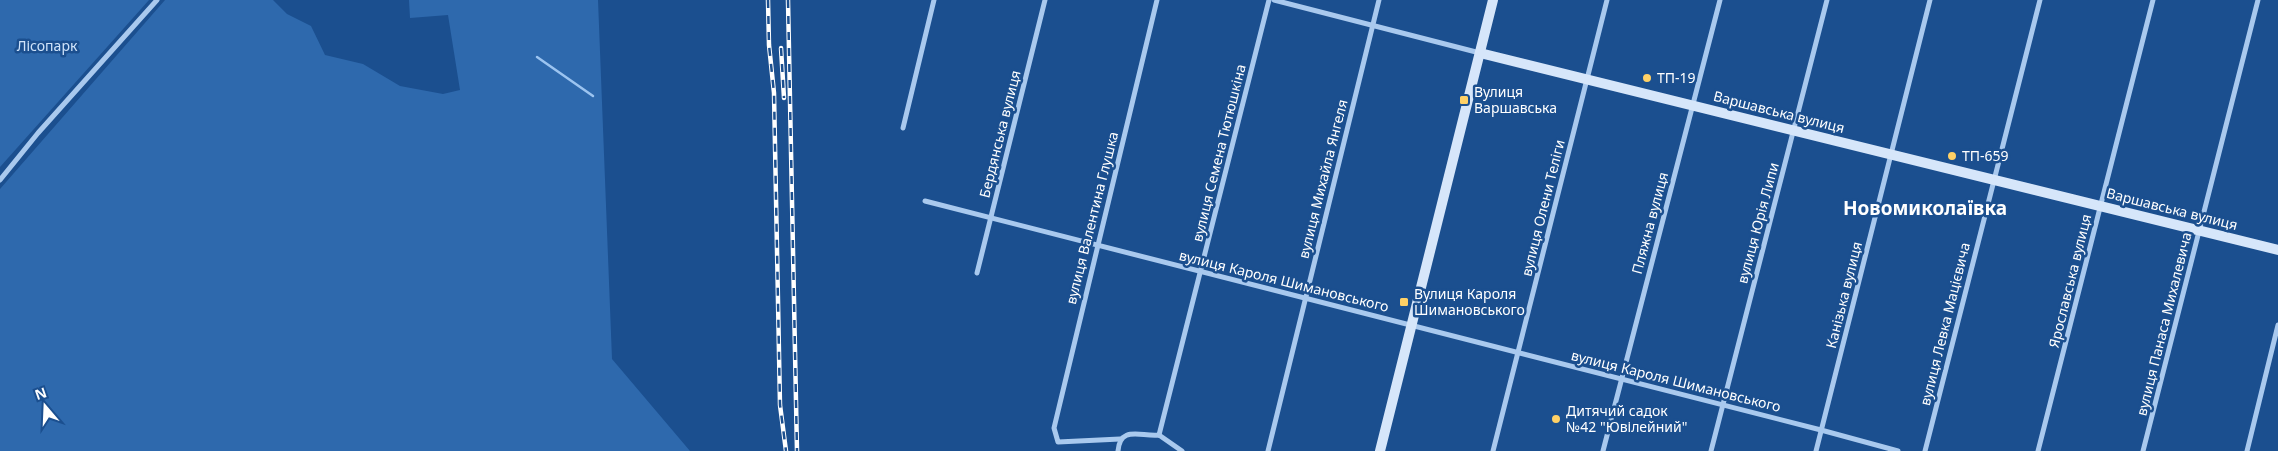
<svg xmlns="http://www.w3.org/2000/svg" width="2278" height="451" font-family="'Noto Sans',sans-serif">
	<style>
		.green { fill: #2e69ad }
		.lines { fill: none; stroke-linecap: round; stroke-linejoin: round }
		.stream { stroke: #9cc4f0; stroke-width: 2.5 }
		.street { stroke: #a9c9ee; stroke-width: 5 }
		.secondary { stroke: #d6e6fa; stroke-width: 10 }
		.rail-casing { stroke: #fff; stroke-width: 4.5 }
		.rail { stroke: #1b4f8f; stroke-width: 2.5; stroke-dasharray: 8; stroke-linecap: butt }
		.poi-dot { fill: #ffd166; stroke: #1b4f8f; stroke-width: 2 }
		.labels { text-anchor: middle; stroke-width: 5; stroke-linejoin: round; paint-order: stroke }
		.park-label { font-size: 14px; fill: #cfe3fa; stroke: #1b4f8f }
		.poi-label { font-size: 14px; fill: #fff; stroke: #1b4f8f; text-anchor: start }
		.street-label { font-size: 14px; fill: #fff; stroke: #1b4f8f }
		.district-label { font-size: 19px; font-weight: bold; fill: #fff; stroke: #1b4f8f }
	</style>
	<rect width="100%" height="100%" fill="#1b4f8f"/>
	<g class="green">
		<path d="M0 0H149L0 167Z"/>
		<path d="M165 0H273L287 14 311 26 325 55 363 64 400 86 443 94 460 90 448 15 410 18 409 0H598L612 359 690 451H0V189Z"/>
	</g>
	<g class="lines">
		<path class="stream" d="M537 57 593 96"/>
		<g class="street">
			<path d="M1274 0 1480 53"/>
			<path d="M903 128 934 0"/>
			<path d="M0 180 38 133 157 0"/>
			<path d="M925 201 1821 430 1898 451"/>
			<path d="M977 273 1045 0"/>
			<path d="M1159 435 1269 0"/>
			<path d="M1159 435 1182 451"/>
			<path d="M1120 439 1058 442 1054 428 1157 0"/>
			<path d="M1118 451C1120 425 1141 437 1159 435"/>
			<path d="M1268 451 1379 0"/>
			<path d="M1493 451 1607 0"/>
			<path d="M1603 451 1720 0"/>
			<path d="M1711 451 1827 0"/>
			<path d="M1816 451 1930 0"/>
			<path d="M1925 451 2040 0"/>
			<path d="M2038 451 2153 0"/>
			<path d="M2143 451 2258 0"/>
			<path d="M2247 451 2278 325"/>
		</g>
		<g class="secondary">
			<path d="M1480 53 2278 250"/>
			<path d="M1380 451 1493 0"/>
		</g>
		<g class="rail-casing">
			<g id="rail">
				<path d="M768 0 769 45 774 93 780 405 786 451"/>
				<path d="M788 0 797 451"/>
				<path d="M781 48 784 98"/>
			</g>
		</g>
		<use href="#rail" class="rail"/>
	</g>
	<g class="poi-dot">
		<circle cx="1647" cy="78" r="5"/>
		<rect x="1459" y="95" width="10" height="10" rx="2.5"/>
		<circle cx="1952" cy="156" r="5"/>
		<rect x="1399" y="297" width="10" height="10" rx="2.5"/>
		<circle cx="1556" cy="419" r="5"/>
	</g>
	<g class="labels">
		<g class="park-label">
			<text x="47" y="51">Лісопарк</text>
		</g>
		<g class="poi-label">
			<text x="1657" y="83">ТП-19</text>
			<text x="1474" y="97">Вулиця<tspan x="1474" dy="16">Варшавська</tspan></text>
			<text x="1962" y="161">ТП-659</text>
			<text x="1414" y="299">Вулиця Кароля<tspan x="1414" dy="16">Шимановського</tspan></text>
			<text x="1566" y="416">Дитячий садок<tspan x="1566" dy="16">№42 "Ювілейний"</tspan></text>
		</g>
		<g class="street-label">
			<text transform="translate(1779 112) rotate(14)" y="5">Варшавська вулиця</text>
			<text transform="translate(1000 134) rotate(-76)" y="5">Бердянська вулиця</text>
			<text transform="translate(1219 153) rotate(-76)" y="5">вулиця Семена Тютюшкіна</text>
			<text transform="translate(1323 179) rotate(-76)" y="5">вулиця Михайла Янгеля</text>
			<text transform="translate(1543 208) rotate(-76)" y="5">вулиця Олени Теліги</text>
			<text transform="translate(2172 209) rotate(14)" y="5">Варшавська вулиця</text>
			<text transform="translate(1092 218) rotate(-76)" y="5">вулиця Валентина Глушка</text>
			<text transform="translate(1650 223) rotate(-75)" y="5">Пляжна вулиця</text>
			<text transform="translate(1758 223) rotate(-75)" y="5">вулиця Юрія Липи</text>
			<text transform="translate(1284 281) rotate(14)" y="5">вулиця Кароля Шимановського</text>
			<text transform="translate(2070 281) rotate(-76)" y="5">Ярославська вулиця</text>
			<text transform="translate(1844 295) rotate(-76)" y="5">Канізька вулиця</text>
			<text transform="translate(1945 324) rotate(-76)" y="5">вулиця Левка Мацієвича</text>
			<text transform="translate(2164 324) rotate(-76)" y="5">вулиця Панаса Михалевича</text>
			<text transform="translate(1676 381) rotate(14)" y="5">вулиця Кароля Шимановського</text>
		</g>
		<g class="district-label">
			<text x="1925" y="215">Новомиколаївка</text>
		</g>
	</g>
	<g transform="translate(45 406) rotate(341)" stroke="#1b4f8f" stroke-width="4" paint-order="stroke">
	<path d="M0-4L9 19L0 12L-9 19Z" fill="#ffffff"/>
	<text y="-8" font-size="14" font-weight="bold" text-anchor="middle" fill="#ffffff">N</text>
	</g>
</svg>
